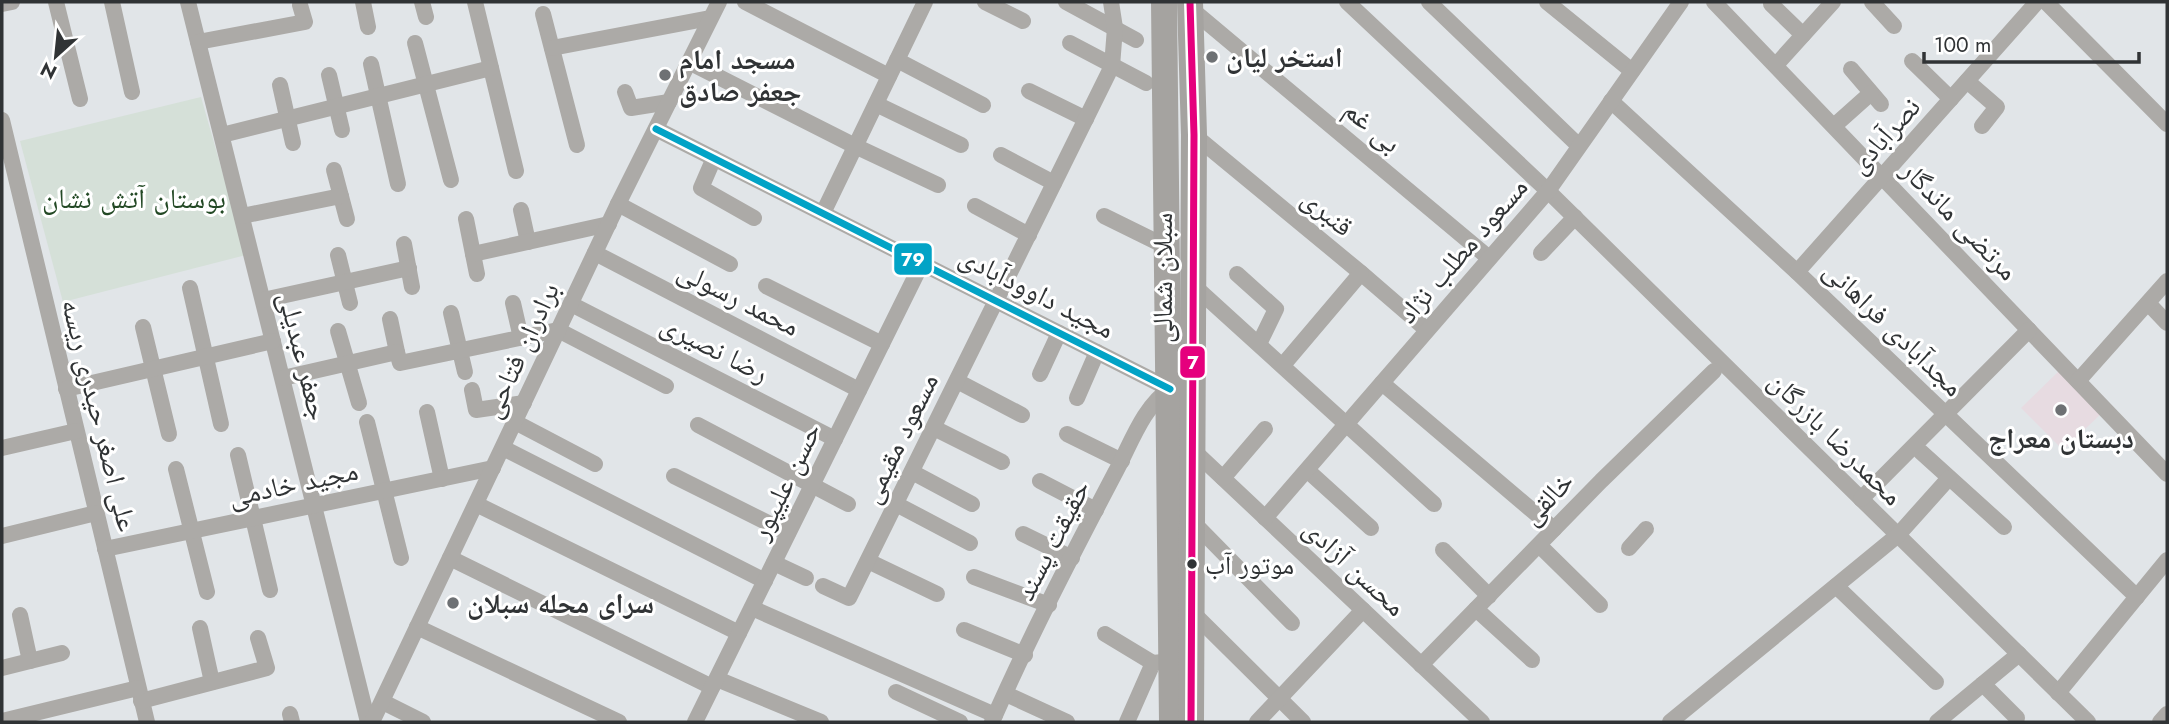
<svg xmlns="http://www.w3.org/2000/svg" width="2169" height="724" font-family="Jost,'Noto Naskh Arabic',sans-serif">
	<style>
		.education { fill: #e7dbe1 }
		.green { fill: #d5e0d8 }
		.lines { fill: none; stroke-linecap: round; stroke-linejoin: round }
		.minor { stroke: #acaaa7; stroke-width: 16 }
		.primary { stroke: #a5a3a0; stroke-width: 26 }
		.bus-1-casing { stroke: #fff; stroke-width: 12 }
		.bus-2-casing { stroke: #fff; stroke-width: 12 }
		.bus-1 { stroke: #e5007d; stroke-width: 7 }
		.bus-2 { stroke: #02a3c6; stroke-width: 7 }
		.poi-dot { fill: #6e7174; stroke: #fff; stroke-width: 2.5 }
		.bus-dot { fill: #303335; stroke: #fff; stroke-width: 2.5 }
		.labels { text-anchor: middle; stroke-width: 6; stroke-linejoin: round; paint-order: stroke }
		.bus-label { font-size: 26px; fill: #303335; stroke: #fff; text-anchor: start }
		.poi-label { font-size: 28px; font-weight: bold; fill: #303335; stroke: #fff; text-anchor: start }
		.street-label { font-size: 28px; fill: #303335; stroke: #fff }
		.park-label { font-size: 28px; fill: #234925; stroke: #fff }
		.line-badge { stroke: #fff; stroke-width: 2.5 }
		.badge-label { font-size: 19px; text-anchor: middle; font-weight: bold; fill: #fff }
	</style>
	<rect width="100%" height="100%" fill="#e1e5e8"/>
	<path class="education" d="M2060 370 2102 413 2063 450 2021 408Z"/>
	<path class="green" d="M201 97 246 255 63 302 20 141Z"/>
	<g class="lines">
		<g class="minor">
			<path d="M56 2 80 99"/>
			<path d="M112 2 132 92"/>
			<path d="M188 2 368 722"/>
			<path d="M363 2 368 27"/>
			<path d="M422 2 426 17"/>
			<path d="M475 2 516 171"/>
			<path d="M745 2 889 76"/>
			<path d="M985 2 1023 21"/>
			<path d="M1066 2 1136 40"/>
			<path d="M1347 2 1548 191 2088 722"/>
			<path d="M1429 2 1579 146"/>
			<path d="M1547 2 1632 71"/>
			<path d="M1714 2 2167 474"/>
			<path d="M1872 2 1894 26"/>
			<path d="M2046 2 2167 124"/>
			<path d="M2 4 12 2"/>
			<path d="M1771 4 1803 35"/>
			<path d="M1190 8 1489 258"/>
			<path d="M543 14 577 145"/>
			<path d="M198 42 305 22 300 5"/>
			<path d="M415 43 451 180"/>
			<path d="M1070 43 1146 83"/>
			<path d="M552 48 710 18"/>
			<path d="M897 60 983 105"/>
			<path d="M1912 61 1951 99"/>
			<path d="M689 62 855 146 938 185"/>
			<path d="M371 64 398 184"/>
			<path d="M1776 65 1833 2"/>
			<path d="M1851 69 1881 104"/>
			<path d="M329 75 342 130"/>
			<path d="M1967 81 1997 107 1982 126"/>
			<path d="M280 85 293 143"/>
			<path d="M1029 91 1086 119"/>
			<path d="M625 92 631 108 669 102"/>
			<path d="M1611 101 1797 272 2137 597"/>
			<path d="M876 104 961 145"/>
			<path d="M2 120 147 722"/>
			<path d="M1834 126 1871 93"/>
			<path d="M656 129 1170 389"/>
			<path d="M222 135 491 68"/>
			<path d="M1194 135 1361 273 1427 330"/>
			<path d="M1001 155 1054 183"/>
			<path d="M714 158 701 188 754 218"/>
			<path d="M334 170 347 219"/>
			<path d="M618 204 730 264"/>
			<path d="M975 206 1029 235"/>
			<path d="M521 210 528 242"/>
			<path d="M823 213 925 2"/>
			<path d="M242 216 341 196"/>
			<path d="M1104 216 1167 247"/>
			<path d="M466 219 477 274"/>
			<path d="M404 244 412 287"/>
			<path d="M595 253 859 390"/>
			<path d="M1541 253 1575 217"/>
			<path d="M473 254 609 224"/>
			<path d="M338 255 350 303"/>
			<path d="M1797 272 2037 2"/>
			<path d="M1237 274 1276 309 1259 344"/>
			<path d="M1193 285 1434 504"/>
			<path d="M766 286 882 344"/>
			<path d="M190 288 221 424"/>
			<path d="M263 300 409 268"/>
			<path d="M513 303 521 338"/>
			<path d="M2148 303 2167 323"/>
			<path d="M571 304 835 439"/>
			<path d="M451 313 465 372"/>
			<path d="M390 319 397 352"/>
			<path d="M143 327 169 434"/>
			<path d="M338 331 359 403"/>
			<path d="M1283 365 1361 273"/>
			<path d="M1040 374 1059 333"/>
			<path d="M283 378 397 352 400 363 558 330 666 386"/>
			<path d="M957 381 1022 415"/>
			<path d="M2078 381 2167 281"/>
			<path d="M1382 383 1554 529"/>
			<path d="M66 389 273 341"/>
			<path d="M472 390 476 410 524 403"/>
			<path d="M1077 398 1097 352"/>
			<path d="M427 412 442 479"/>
			<path d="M367 422 401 558"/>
			<path d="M515 422 595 464"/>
			<path d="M698 425 848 504"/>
			<path d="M934 428 1002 462"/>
			<path d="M1067 434 1122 461"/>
			<path d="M2 448 76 431"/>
			<path d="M503 448 765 581"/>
			<path d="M1192 449 1482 722"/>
			<path d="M1921 452 2004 527"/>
			<path d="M238 455 270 590"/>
			<path d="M176 469 207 592"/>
			<path d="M1307 470 1371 528"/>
			<path d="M912 472 972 504"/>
			<path d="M674 476 788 533"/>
			<path d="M1223 478 1265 429"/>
			<path d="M1040 481 1096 510"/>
			<path d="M1861 499 2029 330"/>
			<path d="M476 504 739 633"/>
			<path d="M896 504 970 543"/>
			<path d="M1265 518 1548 191 1681 2"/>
			<path d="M1191 520 1292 623"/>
			<path d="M1023 534 1072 558"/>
			<path d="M2 536 96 513"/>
			<path d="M1539 545 1600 605"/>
			<path d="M1629 548 1646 529"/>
			<path d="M105 549 493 468"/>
			<path d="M1443 550 1489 596"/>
			<path d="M450 558 712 687"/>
			<path d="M868 561 937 594"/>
			<path d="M774 563 806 578"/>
			<path d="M974 577 1049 605"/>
			<path d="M823 586 849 598 1112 66 1115 28 1111 2"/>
			<path d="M1836 586 1936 682"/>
			<path d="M752 608 995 715"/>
			<path d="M1476 609 1532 660"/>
			<path d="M1191 611 1303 722"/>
			<path d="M20 615 30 661"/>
			<path d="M417 627 619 722"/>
			<path d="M200 628 212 682"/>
			<path d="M964 630 1025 655"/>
			<path d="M1105 634 1153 663"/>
			<path d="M1421 665 1601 481 1714 371"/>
			<path d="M2 668 62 653"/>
			<path d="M717 679 821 722"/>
			<path d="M1983 684 2017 718"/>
			<path d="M896 692 960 722"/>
			<path d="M2058 693 2167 560"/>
			<path d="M1006 694 1067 722"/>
			<path d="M141 701 267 668 258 638"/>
			<path d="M383 702 423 722"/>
			<path d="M290 714 292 722"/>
			<path d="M2 721 138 688"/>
			<path d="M372 722 618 204 719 2"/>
			<path d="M695 722 922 263"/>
			<path d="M992 722C1029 638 1072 555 1115 473 1130 446 1143 406 1170 389"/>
			<path d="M1127 722 1153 663 1172 661"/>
			<path d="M1257 722 1363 610"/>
			<path d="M1670 722 1898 535 1949 478"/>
			<path d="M1937 722 2019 654"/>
			<path d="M2160 722 2167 714"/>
		</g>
		<g class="primary">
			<path d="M1164 2 1172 722"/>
			<path d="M1190 2 1194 135 1191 722"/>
		</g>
		<g class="bus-1-casing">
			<path id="bus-1" d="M1190 2 1194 135 1191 722"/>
		</g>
		<g class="bus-2-casing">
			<path id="bus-2" d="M656 129 1170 389"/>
		</g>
		<use href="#bus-1" class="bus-1"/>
		<use href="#bus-2" class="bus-2"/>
	</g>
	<g class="poi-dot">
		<circle cx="1212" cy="57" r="7"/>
		<circle cx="665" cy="75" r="7"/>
		<circle cx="2061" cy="410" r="7"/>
		<circle cx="453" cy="603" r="7"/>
	</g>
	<circle class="bus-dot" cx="1192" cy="564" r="6"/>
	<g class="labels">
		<g class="bus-label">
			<text x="1205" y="574">موتور آب</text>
		</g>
		<g class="poi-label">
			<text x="1226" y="67">استخر لیان</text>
			<text x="679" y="69">مسجد امام<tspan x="679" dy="32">جعفر صادق</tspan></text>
			<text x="2061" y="448" text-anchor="middle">دبستان معراج</text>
			<text x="467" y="613">سرای محله سبلان</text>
		</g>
		<g class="street-label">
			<text transform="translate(1373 126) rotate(40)" y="10">بی غم</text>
			<text transform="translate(1884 135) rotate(-48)" y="10">نصرآبادی</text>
			<text transform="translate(1328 212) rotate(40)" y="10">قنبری</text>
			<text transform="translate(1960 220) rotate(46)" y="10">مرتضی ماندگار</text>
			<text transform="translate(1462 250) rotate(-49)" y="10">مسعود مطلب نژاد</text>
			<text transform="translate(1162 278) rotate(-90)" y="10">سبلان شمالی</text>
			<text transform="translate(1037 292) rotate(27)" y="10">مجید داوودآبادی</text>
			<text transform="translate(739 298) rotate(27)" y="10">محمد رسولی</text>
			<text transform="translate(1894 328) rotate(44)" y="10">مجدآبادی فراهانی</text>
			<text transform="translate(715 348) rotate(27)" y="10">رضا نصیری</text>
			<text transform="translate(520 350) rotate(-65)" y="10">برادران فتاحی</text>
			<text transform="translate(304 356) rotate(76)" y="10">جعفر عبدیلی</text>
			<text transform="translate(100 415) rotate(76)" y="10">علی اصغر حیدری ریسه</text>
			<text transform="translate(899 438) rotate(-64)" y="10">مسعود مقیمی</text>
			<text transform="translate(1836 438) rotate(45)" y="10">محمدرضا بازرگان</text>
			<text transform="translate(785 481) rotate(-64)" y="10">حسن علیپور</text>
			<text transform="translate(293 483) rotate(-12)" y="10">مجید خادمی</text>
			<text transform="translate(1547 498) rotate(-46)" y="10">خالقی</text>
			<text transform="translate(1052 540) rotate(-63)" y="10">حقیقت پسند</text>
			<text transform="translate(1355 567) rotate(43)" y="10">محسن آزادی</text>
		</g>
		<g class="park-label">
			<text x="134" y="208">بوستان آتش نشان</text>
		</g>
	</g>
	<g class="line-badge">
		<rect x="893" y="242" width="40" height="34" rx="7" fill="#02a3c6"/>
		<rect x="1179" y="345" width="27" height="34" rx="7" fill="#e5007d"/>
	</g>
	<g class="badge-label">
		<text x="913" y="266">79</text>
		<text x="1193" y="369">7</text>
	</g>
	<rect width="2169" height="724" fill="none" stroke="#303335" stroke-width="7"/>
	<g transform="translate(56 56) rotate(207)" stroke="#ffffff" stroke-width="5" paint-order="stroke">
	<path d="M0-5L12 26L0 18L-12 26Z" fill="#303335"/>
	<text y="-10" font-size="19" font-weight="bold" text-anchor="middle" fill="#303335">N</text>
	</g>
	<path d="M1924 52v10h215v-10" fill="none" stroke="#303335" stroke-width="3.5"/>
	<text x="1934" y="52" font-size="21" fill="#303335" stroke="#ffffff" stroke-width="5" paint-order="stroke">100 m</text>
</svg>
